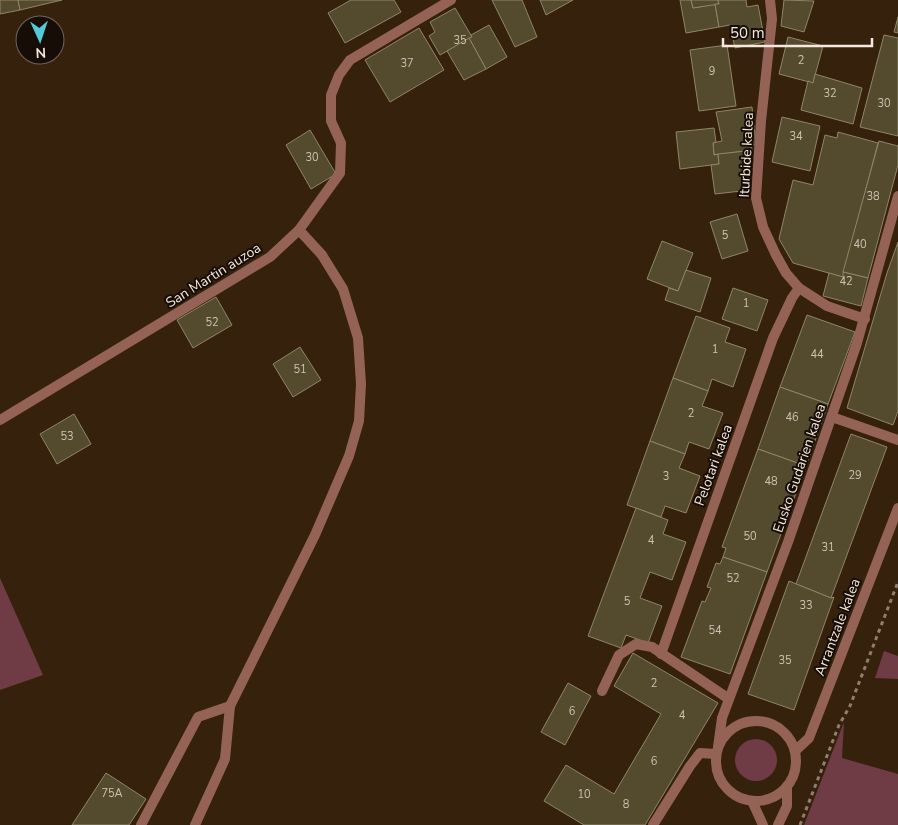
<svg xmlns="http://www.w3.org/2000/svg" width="898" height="825" font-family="'Nunito Sans',sans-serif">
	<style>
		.green { fill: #6f3b45 }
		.building { fill: #544b2f; stroke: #8f8567 }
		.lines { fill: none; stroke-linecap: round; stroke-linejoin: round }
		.path { stroke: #907e6e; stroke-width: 3; stroke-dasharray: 4 4; stroke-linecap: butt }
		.minor { stroke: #946356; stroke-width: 10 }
		.labels { text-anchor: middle; stroke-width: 4; stroke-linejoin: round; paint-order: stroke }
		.number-label { font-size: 11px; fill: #cec1b1 }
		.street-label { font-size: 14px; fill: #f6e8dc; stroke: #160d06 }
	</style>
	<rect width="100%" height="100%" fill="#36210d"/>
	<g class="green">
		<path d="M0 578 43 675 0 690Z"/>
		<path d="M884 651 898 656V679L875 678Z"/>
		<path d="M844 722 842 758 898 774V825H804Z"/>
		<circle cx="756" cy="760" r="21"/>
	</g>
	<g class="building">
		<path d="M0 0H18L20 10 0 14Z"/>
		<path d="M18 0H62L20 10Z"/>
		<path d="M351 0H394L401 12 345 43 328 13Z"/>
		<path d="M492 0H522L537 37 515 47Z"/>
		<path d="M540 0H573L546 15Z"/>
		<path d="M680 0H691L693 8 715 4 719 27 686 33Z"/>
		<path d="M691 0H718L719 4 693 8Z"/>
		<path d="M718 0H746L747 7 758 5 765 42 735 48 730 25 719 27 715 4H719Z"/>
		<path d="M784 0 814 1 804 32 781 26Z"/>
		<path d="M455 8 472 37 440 55 429 36 435 32 430 22Z"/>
		<path d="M898 17V33L894 32Z"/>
		<path d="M489 25 507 57 486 69 469 38 472 37 471 35Z"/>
		<path d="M419 28 444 70 390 102 365 60Z"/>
		<path d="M884 35 898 38V136L860 127Z"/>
		<path d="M788 37 823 46 813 83 779 74Z"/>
		<path d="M469 38 486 69 464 80 447 51Z"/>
		<path d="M727 45 736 106 699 111 690 50Z"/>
		<path d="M815 74 862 88 853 124 801 110 808 81 813 83Z"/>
		<path d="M752 107 756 144 751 146 752 150 714 155 713 143 722 141 716 112Z"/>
		<path d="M782 117 820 126 810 171 772 162Z"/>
		<path d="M714 128 716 142 713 143 714 155 718 154 719 164 680 169 676 132Z"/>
		<path d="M310 130 336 174 311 189 286 145Z"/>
		<path d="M838 132 878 143 843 277 793 263 779 239 793 180 813 185 825 135 837 138Z"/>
		<path d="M879 141 898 146V165L868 278 843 272Z"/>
		<path d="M746 151 750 190 715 194 711 165 719 164 718 154Z"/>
		<path d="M737 214 748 251 722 259 710 222Z"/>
		<path d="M662 241 693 253 678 291 647 279Z"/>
		<path d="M898 242V411L893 425 847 408 887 273Z"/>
		<path d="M686 270 711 278 700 312 665 300 669 288 678 291Z"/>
		<path d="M843 272 868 278 861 306 823 296 829 273 843 277Z"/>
		<path d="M733 288 768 300 757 331 722 319Z"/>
		<path d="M216 297 232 325 193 348 177 320Z"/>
		<path d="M807 315 855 332 828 404 780 387Z"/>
		<path d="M696 316 730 328 725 342 746 349 733 387 712 379 708 391 673 378Z"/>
		<path d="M300 347 321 380 293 397 273 364Z"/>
		<path d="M673 378 708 391 702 406 723 413 709 449 689 442 685 454 650 441Z"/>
		<path d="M780 387 828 404 806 466 758 449Z"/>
		<path d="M74 414 91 444 57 464 40 434Z"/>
		<path d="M851 434 887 447 831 598 796 584Z"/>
		<path d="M650 441 685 454 679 468 700 476 686 513 665 506 661 517 627 505Z"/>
		<path d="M758 449 806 466 767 572 723 557 726 548 722 547Z"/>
		<path d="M636 508 668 520 663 534 686 542 672 580 650 572 640 598 662 606 648 643 626 635 621 648 588 636Z"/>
		<path d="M723 557 767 572 730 674 681 657 702 601 705 602 711 588 707 587 716 563 720 564Z"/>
		<path d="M789 581 831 598 834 597 794 710 748 694Z"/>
		<path d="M633 653 718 703 645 825H584L544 801 566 765 614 794 661 714 614 686Z"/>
		<path d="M568 683 591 696 565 745 541 732Z"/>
		<path d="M106 773 146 799 129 825H72Z"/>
	</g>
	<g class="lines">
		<path class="path" d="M800 825 839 725 850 706 898 582"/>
		<g class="minor">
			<path d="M770 0 772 19 761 121 756 198 763 227 776 255 786 273 799 288 827 306 865 319"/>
			<path d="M832 417 898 440"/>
			<path d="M0 420 270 257 299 230 340 173 341 143 331 121V95L339 75 350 60 451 0"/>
			<path d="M661 654 773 338 792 298 799 288"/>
			<path d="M602 691 619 655 636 644 652 647 729 699"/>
			<circle cx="756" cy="761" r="40"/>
			<path d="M718 747 722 718 788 542 857 343 898 196"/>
			<path d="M795 751 809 738 898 508"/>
			<path d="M752 801 763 825"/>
			<path d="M141 825 198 717 230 706"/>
			<path d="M195 825 225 759 230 706 315 535 349 456 359 421 361 384 358 338 343 289 322 255 299 230"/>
			<path d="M653 825 690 766 700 753 716 754"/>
			<path d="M778 825 787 806V786"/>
		</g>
	</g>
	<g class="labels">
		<g class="number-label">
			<text x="460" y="44">35</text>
			<text x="801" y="64">2</text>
			<text x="407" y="67">37</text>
			<text x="712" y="75">9</text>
			<text x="830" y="97">32</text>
			<text x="884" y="107">30</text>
			<text x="796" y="140">34</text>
			<text x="312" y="161">30</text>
			<text x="873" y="200">38</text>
			<text x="725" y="239">5</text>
			<text x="860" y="248">40</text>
			<text x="846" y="285">42</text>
			<text x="746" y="307">1</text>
			<text x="212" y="326">52</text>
			<text x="715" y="353">1</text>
			<text x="817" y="358">44</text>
			<text x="300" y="373">51</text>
			<text x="691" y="417">2</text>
			<text x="792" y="421">46</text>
			<text x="67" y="440">53</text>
			<text x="855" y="479">29</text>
			<text x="666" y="480">3</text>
			<text x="771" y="485">48</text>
			<text x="750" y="540">50</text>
			<text x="651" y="544">4</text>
			<text x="828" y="551">31</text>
			<text x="733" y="582">52</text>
			<text x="627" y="605">5</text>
			<text x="806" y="609">33</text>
			<text x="715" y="634">54</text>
			<text x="785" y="664">35</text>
			<text x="654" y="687">2</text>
			<text x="572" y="715">6</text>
			<text x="682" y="719">4</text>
			<text x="654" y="765">6</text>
			<text x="112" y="797">75A</text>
			<text x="584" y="798">10</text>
			<text x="626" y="808">8</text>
		</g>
		<g class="street-label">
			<text transform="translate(746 155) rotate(-87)" y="5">Iturbide kalea</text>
			<text transform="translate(213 275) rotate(-32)" y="5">San Martin auzoa</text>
			<text transform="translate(713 465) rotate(-70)" y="5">Pelotari kalea</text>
			<text transform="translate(799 468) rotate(-71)" y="5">Eusko Gudarien kalea</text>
			<text transform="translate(837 627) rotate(-69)" y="5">Arrantzale kalea</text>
		</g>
	</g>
	<g transform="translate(40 40) rotate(177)"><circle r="24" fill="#160d06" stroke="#70655c"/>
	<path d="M0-4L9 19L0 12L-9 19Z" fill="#52cbd7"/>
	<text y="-8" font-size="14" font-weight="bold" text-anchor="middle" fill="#f6e8dc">N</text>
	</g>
	<path d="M723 38v8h149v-8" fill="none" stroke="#f6e8dc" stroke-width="2.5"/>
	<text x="730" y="38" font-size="15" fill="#f6e8dc" stroke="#160d06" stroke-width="4" paint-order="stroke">50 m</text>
</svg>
